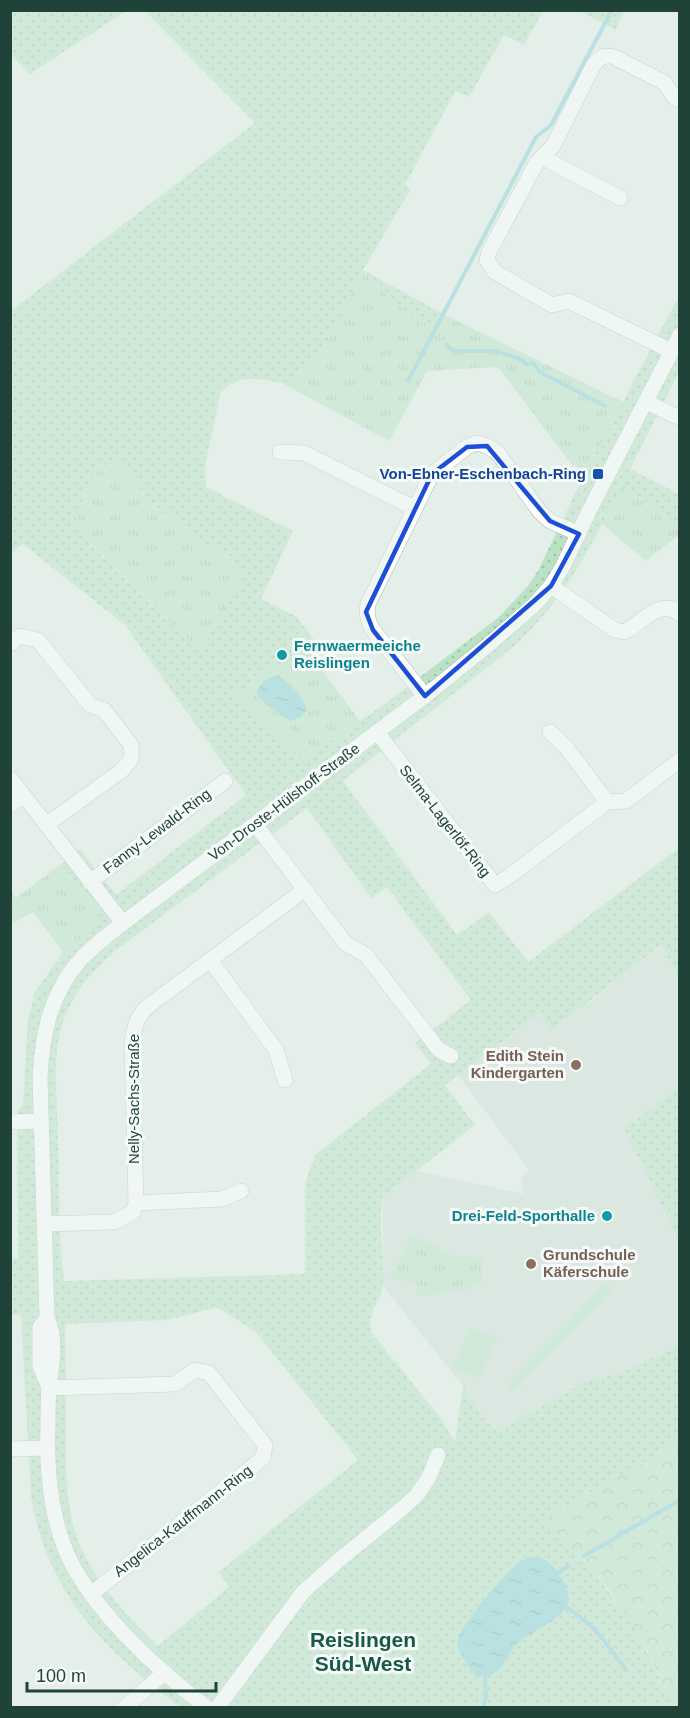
<svg xmlns="http://www.w3.org/2000/svg" width="690" height="1718" font-family="Arial,sans-serif">
	<style>
		.built { fill: #d1dfd8 }
		.grass { fill: url(#grass-dots); fill-rule: evenodd }
		.forest { fill: url(#forest-crowns) }
		.park { fill: url(#park-tufts) }
		.pitch { fill: #bae2c4 }
		.water { fill: url(#water-ripples) }
		.lines { fill: none; stroke-linecap: round; stroke-linejoin: round }
		.stream { stroke: #86d0da; stroke-width: 4 }
		.minor-casing { stroke: #a5b8b1; stroke-width: 16 }
		.minor { stroke: #fff; stroke-width: 15 }
		.marked { fill: none; stroke: #1d4ed8; stroke-width: 4.5; stroke-linejoin: round }
		.transit-dot { fill: #1a4fb4; stroke: #f5fbf8; stroke-width: 2 }
		.culture-dot { fill: #0f9aa8; stroke: #f5fbf8; stroke-width: 2 }
		.education-dot { fill: #8d6e63; stroke: #f5fbf8; stroke-width: 2 }
		.labels { text-anchor: middle; stroke-width: 6; stroke-linejoin: round; paint-order: stroke }
		.transit-label { font-size: 15px; font-weight: bold; fill: #164399; stroke: #f5fbf8; text-anchor: end }
		.culture-label { font-size: 15px; font-weight: bold; fill: #0d838f; stroke: #f5fbf8; text-anchor: start }
		.street-label { font-size: 15px; fill: #204339; stroke: #f5fbf8 }
		.education-label { font-size: 15px; font-weight: bold; fill: #785e54; stroke: #f5fbf8; text-anchor: end }
		.district-label { font-size: 21px; font-weight: bold; fill: #195847; stroke: #f5fbf8 }
	</style>
	<defs>
		<pattern id="grass-dots" width="8" height="8" patternUnits="userSpaceOnUse" patternTransform="scale(1.5)"><rect width="8" height="8" fill="#bae2c4"/><path d="M2 2h.1M6 6h.1" fill="none" stroke="#a0c3a9" stroke-width="1.8" stroke-linecap="round"/></pattern>
		<pattern id="forest-crowns" width="20" height="18" patternUnits="userSpaceOnUse" patternTransform="scale(1.5)"><rect width="20" height="18" fill="#bae2c4"/><path d="M2 6a3 3 0 1 1 6 0M12 15a3 3 0 1 1 6 0" fill="none" stroke="#a0c3a9"/></pattern>
		<pattern id="park-tufts" width="24" height="20" patternUnits="userSpaceOnUse" patternTransform="scale(1.5)"><rect width="24" height="20" fill="#bae2c4"/><path d="M3 7l-1-3M5 7V3M7 7l1-3M15 17l-1-3M17 17v-4M19 17l1-3" fill="none" stroke="#a0c3a9"/></pattern>
		<pattern id="water-ripples" width="26" height="14" patternUnits="userSpaceOnUse" patternTransform="scale(1.5)"><rect width="26" height="14" fill="#86d0da"/><path d="M2 4q2-2 4 0t4 0M15 11q2-2 4 0t4 0" fill="none" stroke="#6daab2"/></pattern>
	</defs>
	<rect width="100%" height="100%" fill="#e4efe9"/>
	<path class="built" d="M663 945 679 979V1086L624 1129 679 1242V1346L622 1372 586 1381 497 1432 484 1419 463 1386 383 1286V1197L416 1171 524 1194 521 1178 530 1171 458 1075 538 1014 552 1031Z"/>
	<g class="grass">
		<path d="M10 11 11 10 126 11 30 74 11 55Z"/>
		<path d="M145 11H543L524 45 504 35 469 97 455 91 405 185 411 189 363 270 445 315 434 327C413 324 380 286 364 271L326 345 317 357 284 384C262 378 235 373 220 394L205 467 206 487 293 531 261 599 297 617 317 644 308 651 259 673 250 684 302 761 379 708 498 618 528 586 538 571 586 471 679 296V372L630 469 679 494V531L623 483C592 544 565 600 514 646L343 781 457 935 489 912 528 962 679 848V979L662 945 551 1031 538 1014 445 1085 475 1125 383 1197C377 1224 385 1255 383 1283 382 1301 365 1314 372 1333L439 1416 455 1442 463 1386 484 1419 497 1432 586 1381 622 1372 679 1346V1438L644 1463 556 1512 582 1559 591 1566 635 1629 675 1707H180C103 1648 49 1597 31 1497L21 1315H11L10 1260 18 1259 17 1112 23 1105 28 1020 35 992 63 952 95 923 96 911 61 864 80 849 116 895 246 795 125 625 23 544 11 553V311L255 123ZM105 465 124 466 141 491 160 511 184 525 210 547 222 552 234 564 194 646 89 543 83 496ZM307 808 371 898 387 887 471 1000 415 1043 431 1064 315 1155 305 1184V1274L64 1281C58 1233 59 1183 58 1135 57 1099 52 1060 62 1025 71 995 92 971 115 951ZM214 1308 220 1309 256 1332 358 1460 219 1572 229 1587 158 1646C126 1615 94 1582 78 1540 64 1503 66 1460 66 1421 66 1389 66 1356 65 1324L167 1320ZM531 1557C553 1557 558 1573 568 1590L556 1619 545 1623 516 1644 472 1670 457 1647V1641L473 1614 490 1593 521 1561Z"/>
		<path d="M580 11H624L616 30Z"/>
		<path d="M679 1086V1242L624 1129Z"/>
	</g>
	<path class="forest" d="M679 1438 680 1707 675 1708 646 1648 610 1591 591 1566 563 1541 547 1520 556 1512 644 1463Z"/>
	<g class="park">
		<path d="M363 271C379 286 414 324 434 327L445 315 623 402 586 471 572 465 498 367 427 371 389 441 284 384 317 357 326 345Z"/>
		<path d="M110 462H118L124 466 141 491 160 511 184 525 210 547 222 552 234 564 241 578 202 649 194 646 77 530C80 505 86 475 110 462Z"/>
		<path d="M623 483 679 531V535L646 561 602 524Z"/>
		<path d="M308 651 360 721 302 762 296 753 234 695 250 684 259 673Z"/>
		<path d="M61 864 96 911C99 928 75 941 63 952L33 912 10 925 11 891 16 898Z"/>
		<path d="M412 1235 438 1247V1251L454 1256 482 1258V1283C459 1291 440 1296 416 1295L418 1284 390 1277Z"/>
	</g>
	<g class="pitch">
		<path d="M606 1283 613 1289 513 1392 507 1386Z"/>
		<path d="M471 1328 497 1339 479 1379 453 1367Z"/>
	</g>
	<g class="water">
		<path d="M278 675C293 687 299 691 307 709L301 717 290 721 266 705 257 693C260 682 267 678 278 675Z"/>
		<path d="M531 1557C544 1557 549 1561 557 1571 564 1582 572 1593 567 1605 561 1621 530 1632 517 1644 508 1653 505 1666 494 1673 488 1677 483 1677 476 1676 470 1668 458 1654 457 1644 456 1629 505 1574 518 1563 522 1560 526 1559 531 1557Z"/>
	</g>
	<g class="lines">
		<g class="stream">
			<path d="M446 344 453 351H497L522 360 526 364 533 363 540 372 605 406"/>
			<path d="M408 381 536 137 551 125 612 10"/>
			<path d="M584 1556 680 1500"/>
			<path d="M558 1573 568 1566"/>
			<path d="M566 1607C595 1626 606 1642 626 1670"/>
			<path d="M483 1708 486 1697 485 1677"/>
		</g>
		<g class="minor-casing">
			<g id="minor">
				<path d="M542 157 620 198"/>
				<path d="M671 351 569 301 552 305 495 272 487 260 489 252 537 162 553 146 594 64C601 57 605 54 614 57L665 83 674 97 680 100"/>
				<path d="M646 402 680 418"/>
				<path d="M280 452 304 453 414 508"/>
				<path d="M551 586 615 630 624 632C642 623 660 597 680 614"/>
				<path d="M10 644 20 636 38 640 90 705 104 710 131 745 132 754 130 761 121 771 46 825"/>
				<path d="M425 696 373 630C368 621 366 615 368 604L432 474 467 447 477 443 487 446 497 452 540 512 550 521 579 534"/>
				<path d="M377 732 495 885 511 875 607 802 626 801 680 760"/>
				<path d="M550 732 566 747 607 802"/>
				<path d="M10 778 123 923"/>
				<path d="M10 805 23 795"/>
				<path d="M255 824 345 943 366 955 439 1050 451 1056"/>
				<path d="M90 882 225 781"/>
				<path d="M210 960 276 1050 285 1080"/>
				<path d="M10 1122 41 1121"/>
				<path d="M136 1203 222 1199 241 1191"/>
				<path d="M44 1224 114 1222 133 1212 136 1203 132 1043C134 1028 136 1018 147 1007L304 890"/>
				<path d="M47 1318 40 1327V1366L48 1385"/>
				<path d="M49 1388 175 1384 195 1370 209 1373 265 1445 263 1458 91 1594"/>
				<path d="M10 1449 47 1448"/>
				<path d="M124 1708 165 1672"/>
				<path d="M207 1708C161 1672 107 1624 77 1573 52 1532 46 1475 48 1427 48 1413 48 1399 49 1386 52 1364 57 1339 47 1318L40 1078C42 1035 50 994 80 960 92 947 108 935 123 923L425 696 488 645 534 605 551 586 563 566 590 509 680 335"/>
				<path d="M217 1708 303 1592 340 1559 398 1512 417 1495 429 1477 438 1455"/>
			</g>
		</g>
		<use href="#minor" class="minor"/>
	</g>
	<path d="M0 0H690V1718H0ZM487 446 550 521 579 534 551 586 425 696 373 630 366 612 432 474 467 447Z" fill="#e4efe9" fill-opacity=".55" fill-rule="evenodd"/>
	<path class="marked" d="M487 446 550 521 579 534 551 586 425 696 373 630 366 612 432 474 467 447Z"/>
	<rect class="transit-dot" x="592" y="468" width="12" height="12" rx="3"/>
	<g class="culture-dot">
		<circle cx="282" cy="655" r="6"/>
		<circle cx="607" cy="1216" r="6"/>
	</g>
	<g class="education-dot">
		<circle cx="576" cy="1065" r="6"/>
		<circle cx="531" cy="1264" r="6"/>
	</g>
	<g class="labels">
		<g class="transit-label">
			<text x="586" y="479">Von-Ebner-Eschenbach-Ring</text>
		</g>
		<g class="culture-label">
			<text x="294" y="651">Fernwaermeeiche<tspan x="294" dy="17">Reislingen</tspan></text>
			<text x="595" y="1221" text-anchor="end">Drei-Feld-Sporthalle</text>
		</g>
		<g class="street-label">
			<text transform="translate(284 802) rotate(-37)" y="5">Von-Droste-Hülshoff-Straße</text>
			<text transform="translate(445 821) rotate(52)" y="5">Selma-Lagerlöf-Ring</text>
			<text transform="translate(157 831) rotate(-37)" y="5">Fanny-Lewald-Ring</text>
			<text transform="translate(134 1099) rotate(-90)" y="5">Nelly-Sachs-Straße</text>
			<text transform="translate(183 1521) rotate(-38)" y="5">Angelica-Kauffmann-Ring</text>
		</g>
		<g class="education-label">
			<text x="564" y="1061">Edith Stein<tspan x="564" dy="17">Kindergarten</tspan></text>
			<text x="543" y="1260" text-anchor="start">Grundschule<tspan x="543" dy="17">Käferschule</tspan></text>
		</g>
		<g class="district-label">
			<text x="363" y="1647">Reislingen<tspan x="363" dy="24">Süd-West</tspan></text>
		</g>
	</g>
	<rect width="690" height="1718" fill="none" stroke="#204339" stroke-width="24"/>
	<path d="M27 1682v9h189v-9" fill="none" stroke="#204339" stroke-width="3"/>
	<text x="36" y="1682" font-size="18" fill="#204339" stroke="#f5fbf8" stroke-width="4.5" paint-order="stroke">100 m</text>
</svg>
